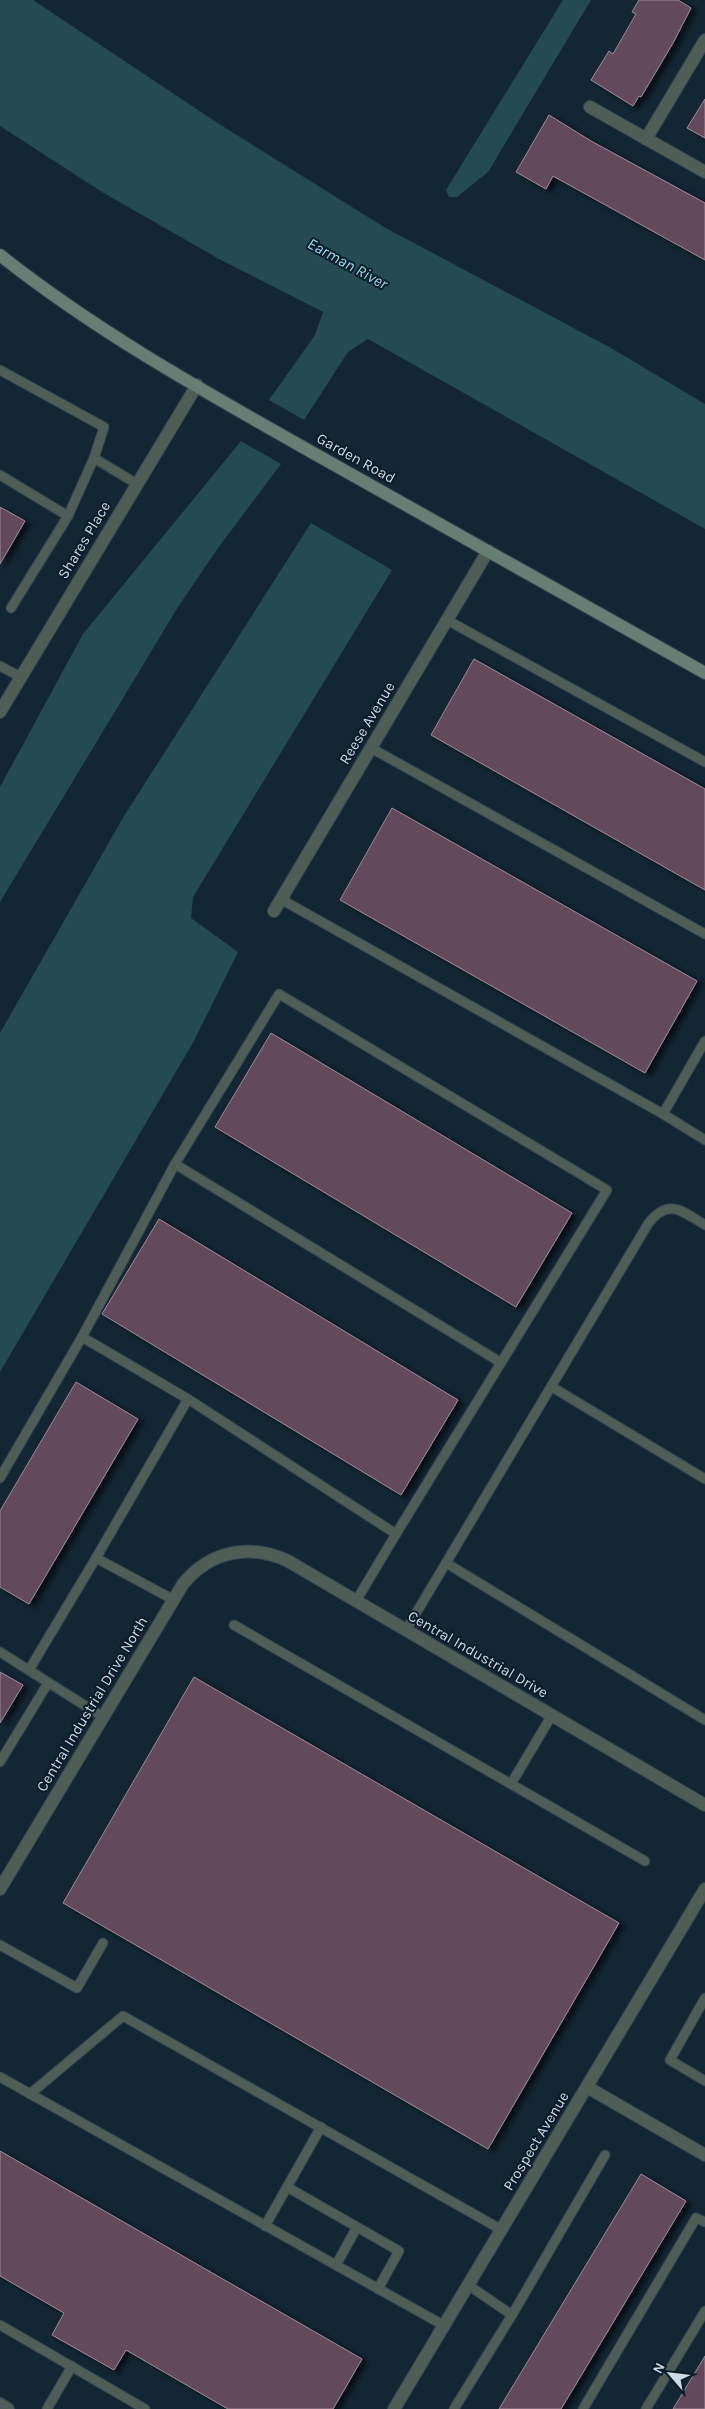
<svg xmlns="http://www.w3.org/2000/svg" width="705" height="2409" font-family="Karla,sans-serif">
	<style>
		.water { fill: #244a54 }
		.building { fill: #63485b; stroke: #a08999; filter: url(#shadow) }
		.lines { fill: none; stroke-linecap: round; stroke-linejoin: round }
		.lane-casing { stroke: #31434f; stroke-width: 11 }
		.street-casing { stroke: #31434f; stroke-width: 14 }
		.secondary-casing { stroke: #31434f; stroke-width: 14 }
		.lane { stroke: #4f5d57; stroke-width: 9 }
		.street { stroke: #4f5d57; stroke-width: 12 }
		.secondary { stroke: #667e73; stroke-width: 12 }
		.labels { text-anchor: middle; stroke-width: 4; stroke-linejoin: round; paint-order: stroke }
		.street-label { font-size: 15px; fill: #cfdbe4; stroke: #0a1c29 }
		.water-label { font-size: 16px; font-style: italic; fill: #94dcef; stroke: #0a1c29 }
	</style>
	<defs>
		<filter id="shadow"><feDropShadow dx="5.5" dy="3" stdDeviation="2.5" flood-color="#0009"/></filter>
	</defs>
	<rect width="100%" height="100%" fill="#132633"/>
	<g class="water">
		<path d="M0 0H33L213 120 384 227 611 348 705 404V529L368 339 348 352 304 420 269 400 315 335 323 312 219 259 102 192 0 126Z"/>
		<path d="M563 0H591L488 172 457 197H449L446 190Z"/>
		<path d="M241 441 281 464 218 548 178 607 0 902V787L83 634Z"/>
		<path d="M311 523 392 570 193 897 191 918 238 952 194 1041 0 1372V1033L124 816Z"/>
	</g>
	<g class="building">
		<path d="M639 0H678L691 8 673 43 641 97 639 96 633 106 591 80 609 51 613 54 636 14 632 12Z"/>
		<path d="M705 99V138L687 128Z"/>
		<path d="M549 115 591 141 705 203V260L553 176 546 189 516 172Z"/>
		<path d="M0 507 25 521 0 564Z"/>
		<path d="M474 659 705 789V890L431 735Z"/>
		<path d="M392 808 697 981 645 1073 340 900Z"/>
		<path d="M271 1033 572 1213 516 1307 215 1127Z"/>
		<path d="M159 1219 458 1400 401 1495 102 1314Z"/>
		<path d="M76 1382 138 1419 29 1604 0 1587V1511Z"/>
		<path d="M0 1672 23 1685 0 1723Z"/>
		<path d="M194 1677 619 1923 488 2149 63 1903Z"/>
		<path d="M0 2151 362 2359 333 2409H228L126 2350 114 2370 52 2335 64 2313 0 2276Z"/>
		<path d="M641 2174 686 2201 561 2409H499Z"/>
		<path d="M705 2356V2409H673Z"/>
	</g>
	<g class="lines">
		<g class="lane-casing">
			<g id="lane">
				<path d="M0 370 104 427 94 458 137 484"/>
				<path d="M0 475 68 516 11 608"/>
				<path d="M68 516 94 458"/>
				<path d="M447 620 705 762"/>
				<path d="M0 666 21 677"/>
				<path d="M371 748 705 934"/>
				<path d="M284 894 286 902 663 1114"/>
				<path d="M705 1041 663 1114 705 1140"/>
				<path d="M175 1164 500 1362"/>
				<path d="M82 1337 188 1399 96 1558"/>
				<path d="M552 1387 705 1479"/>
				<path d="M188 1399 396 1534 356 1601"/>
				<path d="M0 1478 82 1337 175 1164 279 994 607 1190 396 1534"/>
				<path d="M446 1563 705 1720"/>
				<path d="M234 1625 645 1861"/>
				<path d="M406 1630 648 1224C668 1197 682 1211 705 1225"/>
				<path d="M0 1652 103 1717"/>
				<path d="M29 1670 96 1558 174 1600"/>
				<path d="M0 1762 48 1683"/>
				<path d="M511 1784 552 1715"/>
				<path d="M0 1945 77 1988 103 1943"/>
				<path d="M705 1998 670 2060 705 2081"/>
				<path d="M0 2077 443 2325"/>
				<path d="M30 2094 123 2016 502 2230"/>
				<path d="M287 2187 399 2251 378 2289"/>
				<path d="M265 2226 321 2127"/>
				<path d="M336 2265 357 2227"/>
				<path d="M512 2315 605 2155"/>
				<path d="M0 2325 145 2409"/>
				<path d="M47 2409 72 2366"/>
				<path d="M454 2409 512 2315 468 2285"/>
				<path d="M583 2409 696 2218 705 2222"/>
				<path d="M646 2409 705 2311"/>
			</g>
		</g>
		<g class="street-casing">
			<g id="street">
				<path d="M590 107 705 172"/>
				<path d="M646 139 705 40"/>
				<path d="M0 712 197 385"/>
				<path d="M274 911 488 551"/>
				<path d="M0 1889 183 1584C210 1551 249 1543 288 1561L705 1805"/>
				<path d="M587 2087 705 2155"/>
				<path d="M0 2404 8 2409"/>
				<path d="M394 2409 705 1889"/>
			</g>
		</g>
		<g class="secondary-casing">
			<path id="secondary" d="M0 255C102 336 218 399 331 463 456 533 581 603 705 673"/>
		</g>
		<use href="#lane" class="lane"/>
		<use href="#street" class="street"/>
		<use href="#secondary" class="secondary"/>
	</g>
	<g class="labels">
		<g class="street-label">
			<text transform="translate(356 458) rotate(29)" y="5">Garden Road</text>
			<text transform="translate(84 540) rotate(-59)" y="5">Shares Place</text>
			<text transform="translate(367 723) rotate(-59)" y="5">Reese Avenue</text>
			<text transform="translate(478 1654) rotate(30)" y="5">Central Industrial Drive</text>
			<text transform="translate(92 1704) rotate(-59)" y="5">Central Industrial Drive North</text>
			<text transform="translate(536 2141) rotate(-59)" y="5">Prospect Avenue</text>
		</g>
		<g class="water-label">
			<text transform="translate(348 263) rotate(29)" y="6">Earman River</text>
		</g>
	</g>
	<g transform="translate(670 2374) rotate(298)" stroke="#0a1c29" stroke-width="4" paint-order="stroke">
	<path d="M0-4L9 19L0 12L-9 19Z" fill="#cfdbe4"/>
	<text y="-8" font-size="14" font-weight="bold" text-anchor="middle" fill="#cfdbe4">N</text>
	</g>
</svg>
